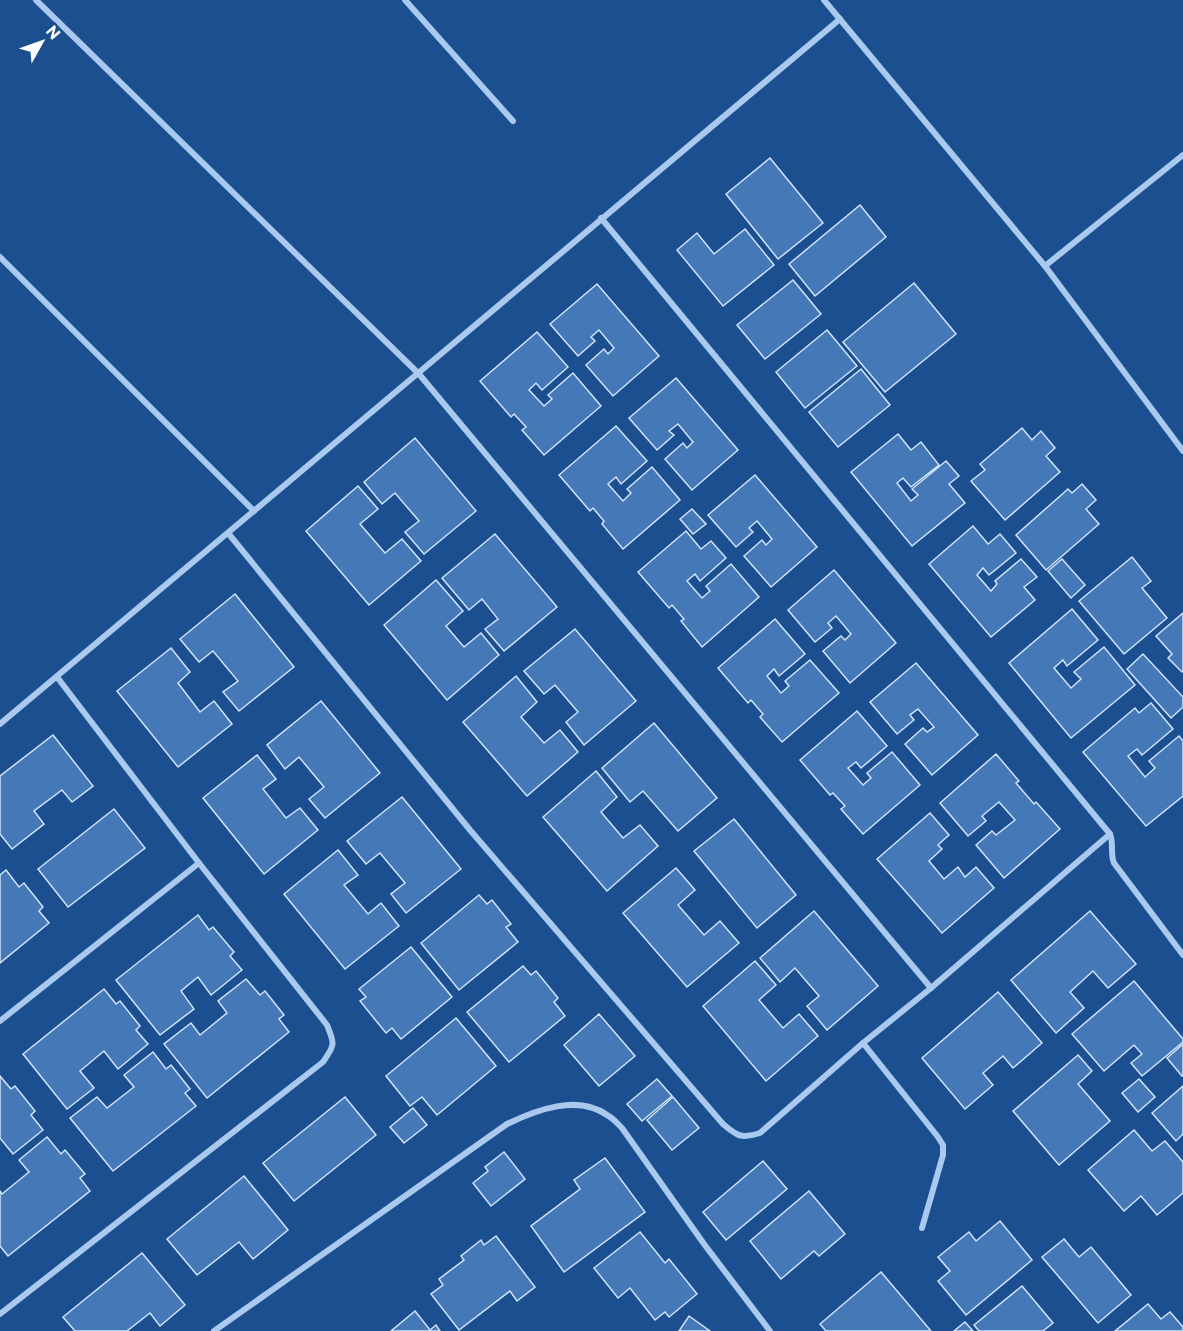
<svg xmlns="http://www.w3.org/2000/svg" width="1183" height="1331" font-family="Commissioner,sans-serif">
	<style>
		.building { fill: #4478b7; stroke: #cfe3fa; stroke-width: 1.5 }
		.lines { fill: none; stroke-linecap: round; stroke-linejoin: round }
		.street { stroke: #a9c9ee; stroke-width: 6 }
	</style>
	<rect width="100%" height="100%" fill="#1b4f8f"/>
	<g class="building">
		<path d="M770 158 823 223 778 259 726 194Z"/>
		<path d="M860 205 886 237 815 296 789 264Z"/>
		<path d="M745 229 774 265 723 306 677 250 697 233 714 254Z"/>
		<path d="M793 280 821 314 765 359 737 325Z"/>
		<path d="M914 283 956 334 885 392 843 342Z"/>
		<path d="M597 284 659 356 613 396 586 365 604 349 608 354 614 348 599 330 591 337 595 341 578 356 550 324Z"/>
		<path d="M827 330 857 366 805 408 776 372Z"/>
		<path d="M537 332 568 367 542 390 536 383 529 390 544 406 552 399 548 395 573 373 601 406 544 455 522 430 526 427 514 414 511 417 480 381Z"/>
		<path d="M861 369 890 405 838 447 809 412Z"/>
		<path d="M676 378 738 450 692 490 665 459 683 443 687 448 693 442 678 424 669 431 674 435 657 450 629 418Z"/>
		<path d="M616 426 647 461 621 484 616 477 608 484 623 501 631 493 627 489 652 467 680 500 623 549 602 524 604 521 593 508 590 511 559 475Z"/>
		<path d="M1022 428 1032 440 1041 431 1055 448 1046 456 1060 472 1005 520 971 481 985 470 980 464Z"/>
		<path d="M898 434 911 450 921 442 939 465 911 487 903 478 897 483 911 501 918 495 912 489 946 461 959 476 949 484 965 503 912 546 851 472Z"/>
		<path d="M415 438 476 511 424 554 405 532 419 521 395 493 382 504 364 482Z"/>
		<path d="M755 475 817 547 771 587 744 556 762 540 766 545 772 539 757 521 749 528 753 532 736 547 708 515Z"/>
		<path d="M1082 484 1096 500 1086 509 1099 524 1046 570 1016 535 1068 489 1072 493Z"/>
		<path d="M358 486 378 509 360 524 385 553 402 539 421 561 369 605 306 531Z"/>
		<path d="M692 509 706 524 693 534 680 519Z"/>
		<path d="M973 526 988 544 1000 534 1016 553 989 575 983 568 977 575 991 591 997 584 995 581 1021 559 1037 577 1024 587 1035 600 991 637 929 564Z"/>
		<path d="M686 531 701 549 711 541 726 558 700 581 695 574 687 581 702 598 710 591 706 586 731 564 759 597 702 647 681 621 684 619 672 605 669 608 638 572Z"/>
		<path d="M495 534 557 607 504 651 485 629 498 619 482 599 469 610 442 578Z"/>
		<path d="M1132 557 1151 581 1142 588 1167 618 1124 654 1079 601Z"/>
		<path d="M1062 559 1085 585 1071 598 1048 571Z"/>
		<path d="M834 570 896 643 850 683 823 651 841 636 845 640 851 634 836 616 828 623 832 628 815 642 788 610Z"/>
		<path d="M436 580 463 611 446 626 464 647 481 633 499 655 447 700 384 625Z"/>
		<path d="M235 594 294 667 239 711 223 692 238 681 213 651 199 662 180 639Z"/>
		<path d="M1072 609 1098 640 1067 666 1063 660 1054 668 1071 688 1081 679 1074 672 1104 647 1135 685 1071 738 1009 663Z"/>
		<path d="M1183 613V671L1182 672 1168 658 1172 654 1156 636Z"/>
		<path d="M775 619 805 654 779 676 774 669 767 676 781 693 789 686 785 681 810 660 839 693 782 742 760 717 763 714 751 700 748 703 718 668Z"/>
		<path d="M575 629 636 701 584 745 566 722 578 712 555 685 544 694 524 671Z"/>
		<path d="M171 648 190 672 178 683 200 712 214 701 232 724 178 767 117 691Z"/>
		<path d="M1143 654 1183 697V707L1171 718 1127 669Z"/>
		<path d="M916 663 978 735 932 775 905 744 923 728 927 732 934 727 918 709 910 715 914 720 897 734 870 702Z"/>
		<path d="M516 676 537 702 521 717 544 743 560 730 578 752 527 796 463 722Z"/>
		<path d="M321 701 380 773 325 818 309 799 324 787 299 757 285 769 267 745Z"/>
		<path d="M1151 703 1173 729 1142 755 1137 749 1128 756 1145 777 1155 768 1149 761 1179 736 1183 741V796L1146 826 1083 752 1135 708 1139 713Z"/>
		<path d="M857 711 887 746 861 768 856 762 848 768 863 785 871 778 867 773 892 752 920 785 863 834 841 809 845 806 833 793 830 795 800 760Z"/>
		<path d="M654 723 717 798 678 831 643 791 630 802 602 768Z"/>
		<path d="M53 735 93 786 72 802 62 790 34 811 44 824 12 849 0 834V776Z"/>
		<path d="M996 754 1019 781 1016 783 1034 804 1036 802 1060 829 1004 878 976 845 992 831 996 835 1015 820 999 802 982 816 986 821 968 836 940 803Z"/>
		<path d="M257 755 276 779 263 789 286 818 300 808 318 830 264 874 203 798Z"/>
		<path d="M596 771 617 797 601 812 623 838 640 825 658 846 607 891 543 817Z"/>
		<path d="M402 797 461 869 406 913 391 894 405 883 380 853 366 864 347 841Z"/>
		<path d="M114 809 145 848 68 907 38 869Z"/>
		<path d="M930 813 949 835 938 845 942 849 929 861 944 879 958 867 965 877 976 867 994 888 942 933 877 859Z"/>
		<path d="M734 819 796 895 757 928 694 851Z"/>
		<path d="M338 850 358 875 344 885 368 914 381 903 399 926 345 969 284 894Z"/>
		<path d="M676 868 695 890 678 905 704 935 720 921 739 943 687 987 623 913Z"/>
		<path d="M6 870 19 887 24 883 43 907 39 911 49 923 0 963V875Z"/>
		<path d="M479 895 487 904 492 900 511 924 506 927 518 942 459 990 421 943Z"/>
		<path d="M814 911 878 986 827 1030 807 1006 819 996 795 968 780 982 760 958Z"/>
		<path d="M1090 911 1136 964 1108 988 1093 971 1070 992 1084 1008 1056 1033 1011 980Z"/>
		<path d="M198 915 209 930 213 927 234 952 230 956 242 970 211 995 198 977 181 991 194 1009 160 1035 116 980Z"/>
		<path d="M411 947 452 997 401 1039 392 1028 386 1033 360 1001 366 997 359 989Z"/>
		<path d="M755 961 776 985 759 1000 783 1028 799 1014 818 1036 766 1081 703 1006Z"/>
		<path d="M523 966 531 975 536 971 558 998 554 1002 565 1016 509 1062 467 1012Z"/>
		<path d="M246 979 260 995 265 991 284 1015 279 1019 289 1032 207 1098 164 1044 191 1023 200 1035 227 1013 218 1001Z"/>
		<path d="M1134 981 1183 1039V1042L1142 1076 1131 1063 1142 1054 1134 1045 1104 1071 1072 1034Z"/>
		<path d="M104 989 116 1004 120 1001 140 1026 136 1030 148 1044 118 1069 104 1051 80 1071 94 1088 67 1109 23 1054Z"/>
		<path d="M998 992 1042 1043 1013 1068 1003 1056 983 1073 993 1085 965 1109 922 1058Z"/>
		<path d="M599 1014 635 1056 599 1086 564 1045Z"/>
		<path d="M456 1018 496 1066 437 1115 422 1097 410 1106 386 1076Z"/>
		<path d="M1183 1044V1076H1182L1167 1058Z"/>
		<path d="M153 1052 166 1069 171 1065 190 1089 185 1093 196 1106 113 1171 70 1118 97 1097 107 1108 134 1087 124 1075Z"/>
		<path d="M1078 1055 1092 1071 1078 1084 1110 1121 1059 1165 1013 1111Z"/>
		<path d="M0 1076 11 1089 15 1086 35 1111 31 1115 43 1130 13 1154 0 1138Z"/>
		<path d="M657 1079 672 1096 642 1121 627 1104Z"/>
		<path d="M1139 1079 1155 1097 1138 1112 1122 1093Z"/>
		<path d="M1183 1086V1134L1176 1141 1152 1113Z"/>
		<path d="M345 1097 376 1135 294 1201 263 1163Z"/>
		<path d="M673 1097 699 1128 672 1150 647 1120Z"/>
		<path d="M413 1108 427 1125 404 1143 390 1127Z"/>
		<path d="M1134 1130 1152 1151 1165 1141 1183 1162V1193L1157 1215 1141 1196 1124 1211 1088 1170Z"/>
		<path d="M47 1137 61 1154 65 1150 85 1174 80 1178 90 1191 8 1256 0 1246V1191L2 1194 29 1172 19 1160Z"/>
		<path d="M504 1152 525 1179 491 1206 473 1183 488 1171 485 1167Z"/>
		<path d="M605 1158 645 1212 564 1272 531 1226 580 1189 574 1180Z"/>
		<path d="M763 1161 787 1189 726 1240 703 1212Z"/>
		<path d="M244 1176 288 1230 253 1259 239 1242 197 1275 167 1239Z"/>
		<path d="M809 1191 845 1234 819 1256 814 1251 781 1279 750 1241Z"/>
		<path d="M1000 1221 1032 1260 966 1315 938 1281 950 1271 938 1257 969 1232 976 1241Z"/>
		<path d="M640 1232 665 1263 669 1259 697 1294 669 1317 665 1312 655 1320 630 1288 618 1298 594 1268Z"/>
		<path d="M496 1236 535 1287 517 1301 510 1291 459 1330 431 1294 443 1285 439 1279 464 1260 461 1256 481 1240 484 1245Z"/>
		<path d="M1064 1239 1079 1257 1091 1247 1131 1295 1098 1323 1042 1257Z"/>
		<path d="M142 1253 185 1305 160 1326 150 1313 127 1331H75L63 1317Z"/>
		<path d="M881 1272 931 1331H826L820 1324Z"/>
		<path d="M1022 1286 1053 1323 1043 1331H979L974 1325Z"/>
		<path d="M1148 1304 1161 1319 1170 1312 1183 1327V1331H1115Z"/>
		<path d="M415 1311 430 1330 436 1325 440 1331H391Z"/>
		<path d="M689 1316 710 1331H679Z"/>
		<path d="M965 1322 973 1331H954Z"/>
	</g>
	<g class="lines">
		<g class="street">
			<path d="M36 0 419 374 931 988"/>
			<path d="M405 0 513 121"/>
			<path d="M824 0 1045 266 1183 451"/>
			<path d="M601 218 1110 834C1114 844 1110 854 1114 863L1183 955"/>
			<path d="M0 257 254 511"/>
			<path d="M1045 266 1183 155"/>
			<path d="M228 533 470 830 723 1124C737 1136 741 1139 760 1133L863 1043 931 988 1110 834"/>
			<path d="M0 724C281 490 559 253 840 19"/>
			<path d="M0 1021 199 863"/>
			<path d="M863 1043 938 1137 943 1145V1155L922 1228"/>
			<path d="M0 1314 323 1062C335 1045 335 1044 327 1025L199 863 57 677"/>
			<path d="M214 1331 507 1124C536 1110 578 1094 607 1115 613 1118 617 1123 622 1128L704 1244 770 1331"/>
		</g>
	</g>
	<g transform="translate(42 42) rotate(50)" stroke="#1b4f8f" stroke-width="4.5" paint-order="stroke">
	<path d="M0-4.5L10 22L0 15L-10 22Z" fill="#ffffff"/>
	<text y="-9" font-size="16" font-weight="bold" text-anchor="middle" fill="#ffffff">N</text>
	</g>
</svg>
